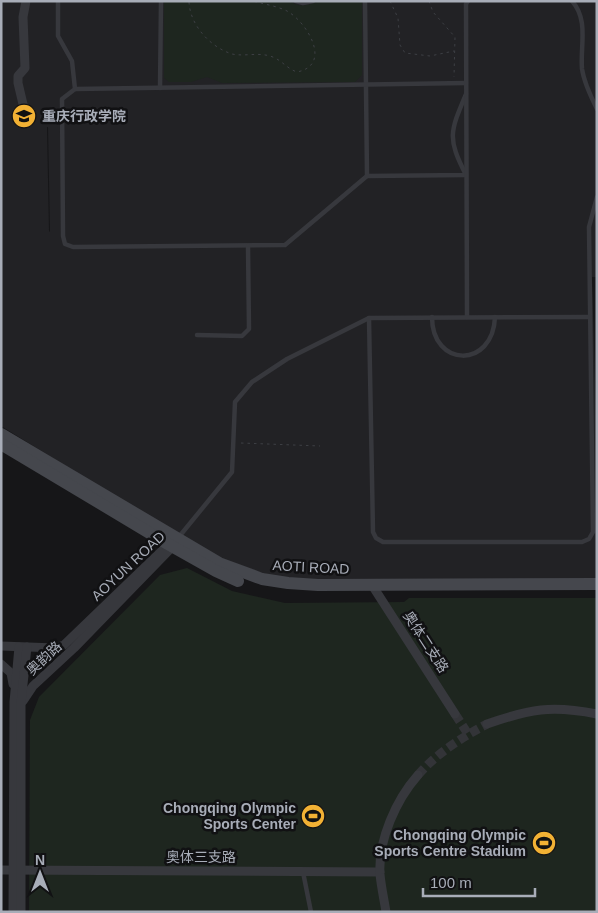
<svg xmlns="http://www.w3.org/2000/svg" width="598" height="913" font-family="Arial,'Noto Sans SC',sans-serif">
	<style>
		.built { fill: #222225; fill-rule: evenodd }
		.green { fill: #1e261f }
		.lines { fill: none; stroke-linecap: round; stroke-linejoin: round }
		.street-tunnel { stroke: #333438; stroke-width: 9; stroke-dasharray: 9 4.5; stroke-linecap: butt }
		.path { stroke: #3d3f44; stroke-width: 1; stroke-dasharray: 2.5 4; stroke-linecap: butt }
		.lane { stroke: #37383d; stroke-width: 4.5 }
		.street { stroke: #37383d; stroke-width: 9 }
		.secondary { stroke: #45474d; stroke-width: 12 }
		.labels { text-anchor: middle; stroke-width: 5; stroke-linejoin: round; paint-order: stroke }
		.poi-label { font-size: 14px; font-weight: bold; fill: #a8adb8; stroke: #111113; text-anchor: end }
		.street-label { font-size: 14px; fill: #a8adb8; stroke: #111113 }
	</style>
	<rect width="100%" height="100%" fill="#161618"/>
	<path class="built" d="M1 1H597V277H592L597 450V579H289L262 573 220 558 163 526 1 426ZM47 127H48L50 232 49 231Z"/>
	<g class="green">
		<path d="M164 1H290C302 10 309 3 321 1 334 0 349 1 362 1V75L355 82 222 83 207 77 191 82H169L164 78Z"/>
		<path d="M187 568 232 591 285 603 404 602 409 598H597V912H29L30 720 39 697 160 575Z"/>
	</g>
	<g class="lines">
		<g class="street-tunnel">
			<path d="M455 714 468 734"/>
			<path d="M418 775C437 753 461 738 487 724"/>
		</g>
		<g class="path">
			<path d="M186 1H200"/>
			<path d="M390 1 398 18 400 45 405 53 430 56 454 51"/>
			<path d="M429 1 433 12 455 37 454 77"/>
			<path d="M189 2C190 25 210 47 232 54 246 57 261 51 275 58 283 62 288 69 297 72 333 65 307 22 287 11 277 6 263 4 253 1"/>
			<path d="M241 443 320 446"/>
		</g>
		<g class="lane">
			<path d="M58 1V36L72 61 75 89 62 99 63 236 65 244 73 247 285 245 367 176"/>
			<path d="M296 1 303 3 313 1"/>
			<path d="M365 1 367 176 466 175C447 138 450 132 466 94"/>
			<path d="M572 1C589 20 580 46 582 69 584 82 591 97 597 109"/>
			<path d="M160 88 161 1"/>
			<path d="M75 89 466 83"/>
			<path d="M432 317C432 368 493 369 495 317"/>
			<path d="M467 317 466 4 468 1"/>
			<path d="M369 318 373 532 376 538 383 542H582L589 539 593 532 589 227 597 197"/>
			<path d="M197 335 242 336 249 329 248 246"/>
			<path d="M178 538 232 472 235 402 252 382 287 359 369 318 590 317"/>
			<path d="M303 872 311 912"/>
		</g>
		<g class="street">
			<path d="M26 1 23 17 25 68 18 76V83L27 121"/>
			<path d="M372 585 455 714"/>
			<path d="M1 646 56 648 64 645 171 542"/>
			<path d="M1 664 11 673 13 684"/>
			<path d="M23 701 33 686 74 648 175 544"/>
			<path d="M487 724C530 709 551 705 597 714"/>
			<path d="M1 870 380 872"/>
			<path d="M13 912 14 702 19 647"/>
			<path d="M21 912V703L27 647"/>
			<path d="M386 912C384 899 381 886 380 874 378 840 396 800 418 775"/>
		</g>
		<g class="secondary">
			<path d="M1 434 219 563 262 579 288 583 318 585 597 584"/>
			<path d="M1 444 168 544 216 571 238 581"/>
		</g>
	</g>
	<defs>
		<g id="university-disc" transform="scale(1.25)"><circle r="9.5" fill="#f2b134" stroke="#111113"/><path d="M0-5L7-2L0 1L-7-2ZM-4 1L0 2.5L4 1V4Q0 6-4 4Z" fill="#111"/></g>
		<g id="stadium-disc" transform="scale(1.25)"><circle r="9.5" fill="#f2b134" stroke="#111113"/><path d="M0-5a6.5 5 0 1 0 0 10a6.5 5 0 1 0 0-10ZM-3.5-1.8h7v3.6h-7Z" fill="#111"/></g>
	</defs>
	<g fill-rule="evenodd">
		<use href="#university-disc" x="24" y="116"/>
		<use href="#stadium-disc" x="313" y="816"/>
		<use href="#stadium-disc" x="544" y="843"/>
	</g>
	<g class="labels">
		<g class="poi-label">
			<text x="42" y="121" text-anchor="start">重庆行政学院</text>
			<text x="296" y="813">Chongqing Olympic<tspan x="296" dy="16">Sports Center</tspan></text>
			<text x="526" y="840">Chongqing Olympic<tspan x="526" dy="16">Sports Centre Stadium</tspan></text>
		</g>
		<g class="street-label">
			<text transform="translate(128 566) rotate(-43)" y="5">AOYUN ROAD</text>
			<text transform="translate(311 567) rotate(3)" y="5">AOTI ROAD</text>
			<text transform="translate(426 642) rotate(57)" y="5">奥体二支路</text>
			<text transform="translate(44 658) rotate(-43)" y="5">奥韵路</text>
			<text x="201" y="862">奥体三支路</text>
		</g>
	</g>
	<rect width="598" height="913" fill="none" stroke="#a8adb8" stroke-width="5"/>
	<g transform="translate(40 873)" stroke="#111113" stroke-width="4" paint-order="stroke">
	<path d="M0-4L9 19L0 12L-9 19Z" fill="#a8adb8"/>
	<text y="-8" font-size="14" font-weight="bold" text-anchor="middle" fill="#a8adb8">N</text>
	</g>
	<path d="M423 888v8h112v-8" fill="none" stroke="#a8adb8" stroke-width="2.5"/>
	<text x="430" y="888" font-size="15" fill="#a8adb8" stroke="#111113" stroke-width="4" paint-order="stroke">100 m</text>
</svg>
